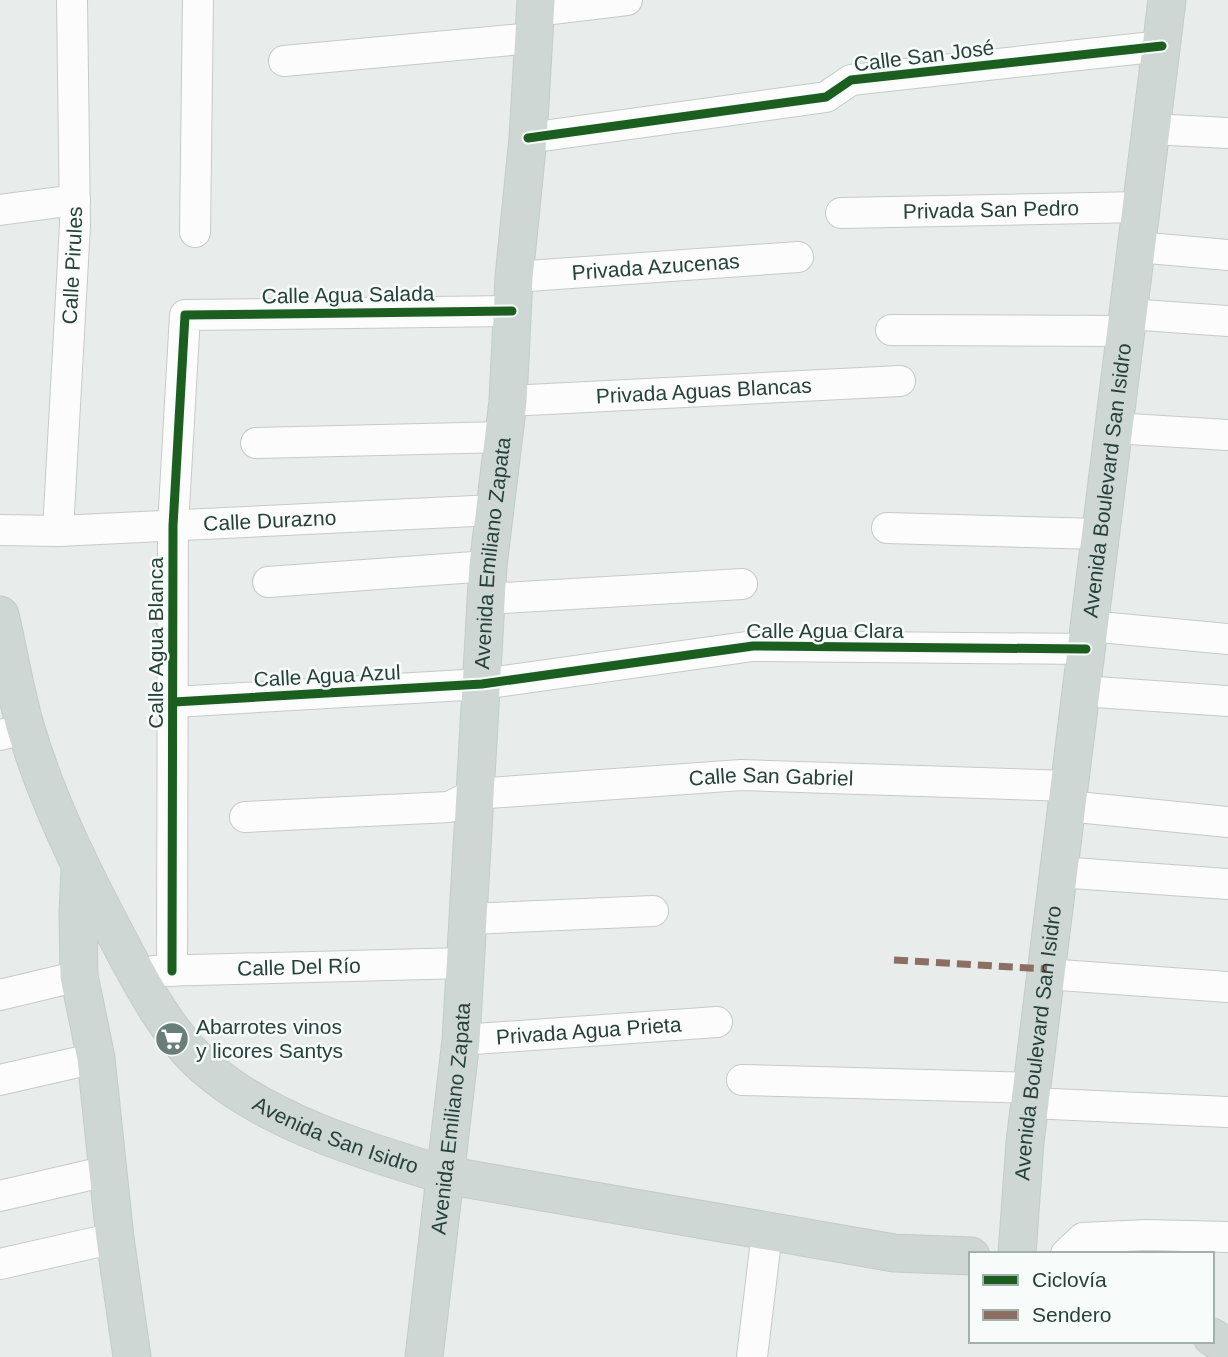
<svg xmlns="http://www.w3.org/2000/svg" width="1228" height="1357" font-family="Arial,sans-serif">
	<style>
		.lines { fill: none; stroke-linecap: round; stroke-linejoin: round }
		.minor-casing { stroke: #c5cac8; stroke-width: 32 }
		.major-casing { stroke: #c3ccc9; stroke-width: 39 }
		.minor { stroke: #fcfcfc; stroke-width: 30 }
		.major { stroke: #cfd7d5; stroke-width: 37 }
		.quiet { stroke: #8d6e63; stroke-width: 7; stroke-dasharray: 14 7; stroke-linecap: butt }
		.cycleway-casing { stroke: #f7fbf9; stroke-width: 13 }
		.cycleway { stroke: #1b5e20; stroke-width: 9 }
		.labels { text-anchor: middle; stroke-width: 5; stroke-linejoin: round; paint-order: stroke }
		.street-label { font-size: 21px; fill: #24423a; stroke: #f7fbf9 }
		.poi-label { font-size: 21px; fill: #24423a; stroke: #f7fbf9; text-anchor: start }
	</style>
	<rect width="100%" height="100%" fill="#e8edeb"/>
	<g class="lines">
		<g class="minor-casing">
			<g id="minor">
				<path d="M535 11 627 0"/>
				<path d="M284 61 533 38"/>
				<path d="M1151 129 1228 133"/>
				<path d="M528 138 826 97 851 80 1162 46"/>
				<path d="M0 210 75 200"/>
				<path id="s1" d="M841 213 1142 207"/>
				<path d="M195 232 198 0"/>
				<path d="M1137 247 1228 255"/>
				<path id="s2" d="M514 277 798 257"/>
				<path d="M1128 314 1228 321"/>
				<path d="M891 330 1126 331"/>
				<path id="s3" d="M508 401 900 381"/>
				<path d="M1113 428 1228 435"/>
				<path d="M256 443 505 437"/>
				<path d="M887 528 1100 534"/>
				<path id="s4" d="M0 530 58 531 495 510"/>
				<path id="s5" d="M58 531 75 225 72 0"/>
				<path d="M268 582 488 566"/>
				<path d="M487 599 742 584"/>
				<path d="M1089 626 1228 639"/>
				<path d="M1081 691 1228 701"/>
				<path d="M174 702 482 684 753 646 1086 649"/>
				<path d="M0 735 26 729"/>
				<path d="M1067 806 1228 822"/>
				<path id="s6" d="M245 817 449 807 475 794 741 775 1069 786"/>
				<path d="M1058 872 1228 884"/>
				<path d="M468 919 653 911"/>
				<path id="s7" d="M154 971 465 963"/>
				<path d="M172 971 173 526 185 315 512 311"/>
				<path d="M1046 974 1228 987"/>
				<path d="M0 995 79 976"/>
				<path id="s8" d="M461 1040 717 1022"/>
				<path d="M0 1080 96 1058"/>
				<path d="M742 1080 1032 1088"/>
				<path d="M1030 1103 1228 1112"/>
				<path d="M0 1196 107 1171"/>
				<path d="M1066 1254 1083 1238 1146 1235 1228 1237"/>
				<path d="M0 1264 115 1238"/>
				<path d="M752 1357 767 1232"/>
			</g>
		</g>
		<g class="major-casing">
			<g id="major">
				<path id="s9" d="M0 615C9 653 15 692 26 729 48 803 83 873 119 941 142 985 168 1034 205 1067 267 1122 367 1152 445 1175L894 1253 971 1256"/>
				<path d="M80 869 78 914 79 976 96 1058 115 1238 132 1357"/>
				<path id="s10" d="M1017 1254 1025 1142 1167 0"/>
				<path d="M1212 1337 1228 1347"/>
				<path id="s11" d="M424 1357 461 1040 488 566 508 401 514 277 528 138 536 0"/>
			</g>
		</g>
		<use href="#minor" class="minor"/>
		<use href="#major" class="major"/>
		<path class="quiet" d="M894 960 1047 969"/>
		<g class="cycleway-casing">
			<g id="cycleway">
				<path d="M528 138 826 97 851 80 1162 46"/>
				<path d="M174 702 482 684 753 646 1086 649"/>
				<path d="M172 971 173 526 185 315 512 311"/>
			</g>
		</g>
		<use href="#cycleway" class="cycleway"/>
	</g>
	<defs>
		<g id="supermarket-disc" transform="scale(1.75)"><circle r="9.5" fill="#697e78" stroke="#f7fbf9"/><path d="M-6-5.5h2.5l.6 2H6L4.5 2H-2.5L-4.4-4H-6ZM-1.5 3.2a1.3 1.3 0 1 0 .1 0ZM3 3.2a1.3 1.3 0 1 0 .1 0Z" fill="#fff"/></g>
	</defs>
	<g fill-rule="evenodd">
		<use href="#supermarket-disc" x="172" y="1039"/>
	</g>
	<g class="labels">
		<g class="street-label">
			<text transform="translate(924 56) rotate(-7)" y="7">Calle San José</text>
			<text dy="7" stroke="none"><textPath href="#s1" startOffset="150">Privada San Pedro</textPath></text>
			<text dy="7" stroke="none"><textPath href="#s5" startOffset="266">Calle Pirules</textPath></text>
			<text dy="7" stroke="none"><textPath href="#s2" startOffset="142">Privada Azucenas</textPath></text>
			<text transform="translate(348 295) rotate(-1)" y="7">Calle Agua Salada</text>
			<text dy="7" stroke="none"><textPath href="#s3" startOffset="196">Privada Aguas Blancas</textPath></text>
			<text dy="7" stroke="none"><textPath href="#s10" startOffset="779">Avenida Boulevard San Isidro</textPath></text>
			<text dy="7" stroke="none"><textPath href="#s4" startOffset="270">Calle Durazno</textPath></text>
			<text dy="7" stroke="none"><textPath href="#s11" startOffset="807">Avenida Emiliano Zapata</textPath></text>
			<text x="825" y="638">Calle Agua Clara</text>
			<text transform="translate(156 643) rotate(-90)" y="7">Calle Agua Blanca</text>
			<text transform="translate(327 676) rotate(-3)" y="7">Calle Agua Azul</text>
			<text dy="7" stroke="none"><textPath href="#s6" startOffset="530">Calle San Gabriel</textPath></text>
			<text dy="7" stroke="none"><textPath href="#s7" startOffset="145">Calle Del Río</textPath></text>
			<text dy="7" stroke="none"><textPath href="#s8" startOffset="128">Privada Agua Prieta</textPath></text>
			<text dy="7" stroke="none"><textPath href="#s10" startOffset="212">Avenida Boulevard San Isidro</textPath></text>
			<text dy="7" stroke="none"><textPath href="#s11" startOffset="240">Avenida Emiliano Zapata</textPath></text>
			<text dy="7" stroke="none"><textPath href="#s9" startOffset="651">Avenida San Isidro</textPath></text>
		</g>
		<g class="poi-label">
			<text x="196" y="1034">Abarrotes vinos<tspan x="196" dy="24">y licores Santys</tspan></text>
		</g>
	</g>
	<rect x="969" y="1252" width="245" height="91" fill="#f7fbf9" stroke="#a3b1ad" stroke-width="2"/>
	<rect x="983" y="1275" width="35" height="10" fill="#1b5e20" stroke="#a3b1ad" stroke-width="2"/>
	<text x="1032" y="1287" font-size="21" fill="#24423a">Ciclovía</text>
	<rect x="983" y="1310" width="35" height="10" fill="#8d6e63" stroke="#a3b1ad" stroke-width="2"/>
	<text x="1032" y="1322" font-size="21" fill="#24423a">Sendero</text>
</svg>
